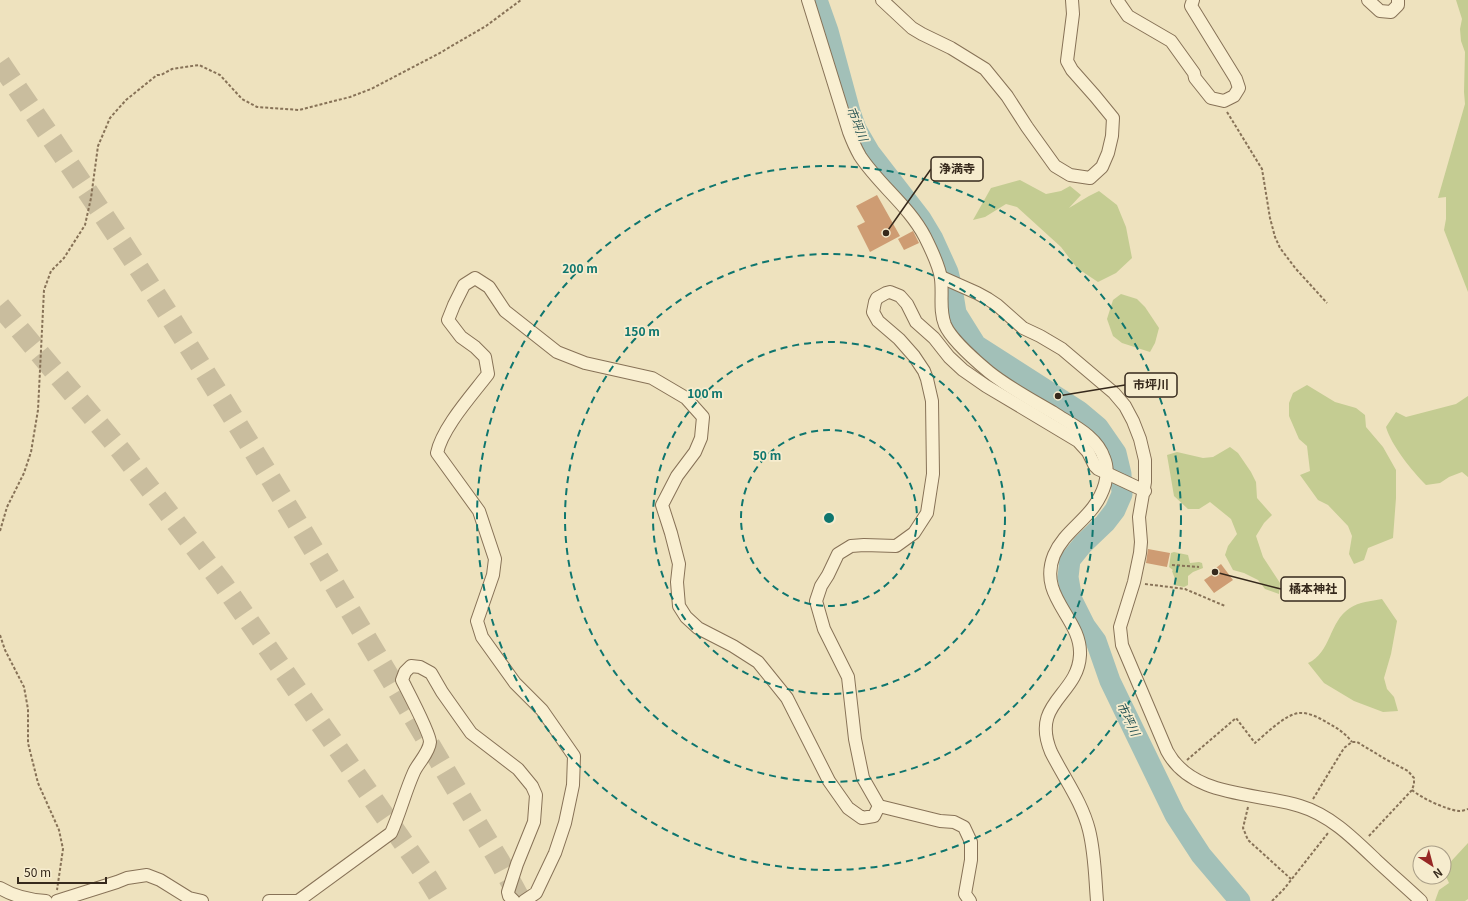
<svg xmlns="http://www.w3.org/2000/svg" width="1468" height="901" font-family="Georgia,'Noto Sans JP',serif">
	<style>
		.green { fill: #c4cc92 }
		.lines { fill: none; stroke-linecap: round; stroke-linejoin: round }
		.river { stroke: #a2c0b8; stroke-width: 21 }
		.building { fill: #ce9c73 }
		.highway-tunnel { stroke: #c9bd9e; stroke-width: 21; stroke-dasharray: 21 10; stroke-linecap: butt }
		.street-casing { stroke: #877257; stroke-width: 14 }
		.path { stroke: #877257; stroke-width: 2; stroke-dasharray: 3 2; stroke-linecap: butt }
		.street { stroke: #f9efd1; stroke-width: 12 }
		.ring { fill: none; stroke: #0f766e; stroke-width: 2; stroke-dasharray: 7 5 }
		.labels { text-anchor: middle; stroke-width: 3.5; stroke-linejoin: round; paint-order: stroke }
		.water-label { font-size: 12px; font-style: italic; fill: #2a5655; stroke: #f6ecce }
		.centre { fill: #0f766e; stroke: #f6ecce; stroke-width: 2 }
		.ring-label { font-size: 12px; text-anchor: middle; font-weight: bold; fill: #0f766e; stroke: #f6ecce; stroke-width: 3.5; stroke-linejoin: round; paint-order: stroke }
		.leader { fill: none; stroke: #36291c; stroke-width: 1.5 }
		.callout-dot { fill: #36291c; stroke: #f6ecce; stroke-width: 1.5 }
		.callout { fill: #f6ecce; stroke: #36291c; stroke-width: 1.5 }
		.callout-label { font-size: 12px; text-anchor: middle; font-weight: bold; fill: #36291c }
	</style>
	<rect width="100%" height="100%" fill="#eee2be"/>
	<g class="green">
		<path d="M1456 0H1468V292L1444 230 1446 219V197L1438 198 1465 104 1464 92 1465 52 1461 41 1460 29 1462 19Z"/>
		<path d="M1020 180 1046 194 1061 191 1070 186 1081 195 1069 208 1089 196 1099 191 1117 205 1126 227 1132 258 1116 273 1098 282 1077 268 1061 247 1017 207 1006 204 985 217 973 220 991 188Z"/>
		<path d="M1121 294 1137 299 1145 307 1159 328 1155 343 1150 352 1122 343 1113 336 1107 319 1113 300Z"/>
		<path d="M1307 385 1335 402 1356 408 1365 415 1366 427 1383 447 1396 470V498L1393 538 1368 548 1364 560 1354 564 1349 554 1352 536 1348 526 1328 505 1318 500 1300 475 1310 471 1307 446 1299 439 1289 416V403L1293 393Z"/>
		<path d="M1468 396V477L1462 472 1449 477 1440 483 1426 485C1412 471 1391 445 1386 427L1396 412 1406 417 1456 404Z"/>
		<path d="M1230 447 1238 453 1251 472 1256 482 1257 498 1272 515 1264 523 1256 536 1263 557 1280 583 1279 594 1265 589 1258 580 1244 573 1233 570 1225 555 1228 546 1237 534 1231 519 1210 502 1199 509H1188L1174 496 1167 455 1177 452 1203 458 1213 457Z"/>
		<path d="M1174 552 1188 555 1190 563 1199 562 1202 563 1203 568 1193 572 1188 576V585L1184 587 1174 585 1175 579 1172 571 1173 570 1169 567 1171 553Z"/>
		<path d="M1382 599 1397 621 1391 654 1384 678 1387 689 1394 697 1398 711 1383 712 1354 701 1324 683 1308 663C1331 653 1329 621 1350 608 1359 602 1371 601 1382 599Z"/>
		<path d="M1468 843V899L1465 901H1435L1439 890 1449 883 1444 872V869Z"/>
	</g>
	<g class="lines">
		<path class="river" d="M817 0 828 31 850 112 856 129 870 153 921 219 933 239 948 272 952 288 956 313 976 345 1079 411 1098 427 1116 453 1121 474 1122 494 1115 510 1105 523 1083 544 1070 560 1068 577 1072 600 1085 626 1096 641 1110 681 1175 815 1201 855 1240 901"/>
	</g>
	<g class="building">
		<path d="M877 195 900 236 870 252 857 226 865 222 856 206Z"/>
		<path d="M913 231 919 243 904 250 898 239Z"/>
		<path d="M1148 549 1170 553 1167 567 1146 563Z"/>
		<path d="M1221 564 1233 580 1214 593 1204 580 1213 574 1212 571Z"/>
	</g>
	<g class="lines">
		<g class="highway-tunnel">
			<path d="M0 63C62 154 125 245 184 339 293 511 395 688 500 862L521 901"/>
			<path d="M0 306 121 451 223 584 428 878 442 901"/>
		</g>
		<g class="street-casing">
			<g id="street">
				<path d="M808 0 849 132C852 140 856 149 860 156 879 185 909 206 925 237 930 247 940 269 941 279 943 295 939 310 945 325 951 339 977 362 989 372 1009 388 1032 400 1054 413 1072 425 1097 436 1104 458 1108 467 1107 476 1105 484 1095 518 1066 527 1054 555 1037 597 1082 618 1080 655 1078 696 1030 702 1051 752 1064 778 1082 802 1089 830 1095 854 1095 877 1097 901"/>
				<path d="M882 0 912 28 922 34 951 48 985 69 1007 96 1027 127 1055 166 1070 175 1090 178 1102 167 1108 153 1112 136 1113 118 1095 96 1072 70 1067 61 1073 14 1072 0"/>
				<path d="M1117 0 1128 16 1171 41 1194 73 1195 78 1211 98 1224 101 1234 96 1239 88 1236 79 1191 6 1193 0"/>
				<path d="M1368 0 1380 11 1391 12 1398 5V0"/>
				<path d="M941 277 977 293 988 299 997 305 1023 328 1040 336 1062 349 1114 393 1125 406 1133 421 1140 439 1145 460V482L1139 517 1141 542 1140 553 1134 582 1120 627 1122 645 1167 751C1192 798 1256 792 1300 806 1330 815 1353 838 1376 860 1391 874 1406 887 1421 901"/>
				<path d="M0 888C15 897 29 900 46 901"/>
				<path d="M57 901 117 882 127 878 147 875 160 880 189 898 202 901"/>
				<path d="M269 901H298L391 833C400 813 405 792 414 772 418 763 429 753 430 742 430 733 408 692 402 680L405 672 411 666 420 667 431 673 442 692 471 733 518 769 532 786 536 795 534 822 517 864 508 892 509 896 514 901"/>
				<path d="M524 901 536 893 555 853 565 823 573 785 574 756 542 710 515 683 482 637 477 621 493 575 495 559 479 511 437 453C442 428 472 395 488 374L485 357 475 347 461 337 448 320 454 305 464 285 475 278 489 287 505 311 557 352 585 363 652 378 686 398 703 417 701 438 695 452 677 476 662 505 671 533 679 564 677 582 679 606 686 617 698 628 733 646 758 662 787 698 829 781 848 808 862 818 874 816 879 806"/>
				<path d="M970 901 965 894 971 860V842L964 827 954 822 940 821 879 806 863 778 855 739 848 677 824 629 816 601 821 586 828 575 838 554 851 546 864 545 896 546 914 533 927 513 933 474 932 401 927 379 924 371 914 356 899 339 878 321 873 312 875 302 877 298 886 293 890 292 900 296 907 304 916 322 934 338 949 357 963 370 986 386 1078 441 1088 452 1095 466 1098 469 1145 491"/>
			</g>
		</g>
		<g class="path">
			<path d="M1227 112 1262 169 1270 218 1275 237 1280 248 1296 269 1327 303"/>
			<path d="M0 531 7 507 24 473 31 452 38 410 44 290 51 271 64 258 85 225 91 198 98 146 110 118 126 100 157 75H161L172 69 199 65 220 75 242 99 257 107 299 110 350 97 371 89 438 54 486 26 521 0"/>
			<path d="M1172 565 1199 567"/>
			<path d="M1145 584 1185 589 1225 606"/>
			<path d="M0 635 5 650 24 687 28 709V743L38 783 59 830 63 849 57 890"/>
			<path d="M1187 760 1236 718 1255 743C1266 734 1284 715 1299 713 1308 712 1320 718 1328 723 1337 728 1345 733 1352 742"/>
			<path d="M1412 790C1421 798 1447 810 1459 811 1462 811 1465 810 1468 809"/>
			<path d="M1313 799 1344 748 1352 742H1357L1387 760 1408 771 1414 778V784L1412 790 1368 837"/>
			<path d="M1248 807 1243 828 1248 840 1291 879"/>
			<path d="M1272 901 1284 889 1328 833"/>
		</g>
		<use href="#street" class="street"/>
	</g>
	<g class="ring">
		<circle cx="829" cy="518" r="88"/>
		<circle cx="829" cy="518" r="176"/>
		<circle cx="829" cy="518" r="264"/>
		<circle cx="829" cy="518" r="352"/>
	</g>
	<g class="labels">
		<g class="water-label">
			<text transform="translate(857 124) rotate(68)" y="4">市坪川</text>
			<text transform="translate(1128 719) rotate(64)" y="4">市坪川</text>
		</g>
	</g>
	<circle cx="829" cy="518" r="6" class="centre"/>
	<g class="ring-label">
		<text x="580" y="273">200 m</text>
		<text x="642" y="336">150 m</text>
		<text x="705" y="398">100 m</text>
		<text x="767" y="460">50 m</text>
	</g>
	<path class="leader" d="M886 233L931 169M1058 396L1125 385M1215 572L1281 589"/>
	<g class="callout-dot">
		<circle cx="886" cy="233" r="4"/>
		<circle cx="1058" cy="396" r="4"/>
		<circle cx="1215" cy="572" r="4"/>
	</g>
	<g class="callout">
		<rect x="931" y="157" width="52" height="24" rx="4"/>
		<rect x="1125" y="373" width="52" height="24" rx="4"/>
		<rect x="1281" y="577" width="64" height="24" rx="4"/>
	</g>
	<g class="callout-label">
		<text x="957" y="173">浄満寺</text>
		<text x="1151" y="389">市坪川</text>
		<text x="1313" y="593">橘本神社</text>
	</g>
	<g transform="translate(1432 865) rotate(144)"><circle r="19" fill="#f6ecce" stroke="#a99e87"/>
	<path d="M0-3L7 15L0 10L-7 15Z" fill="#972825"/>
	<text y="-6" font-size="11" font-weight="bold" text-anchor="middle" fill="#36291c">N</text>
	</g>
	<path d="M18 877v6h88v-6" fill="none" stroke="#36291c" stroke-width="2"/>
	<text x="24" y="877" font-size="12" fill="#36291c" stroke="#f6ecce" stroke-width="3" paint-order="stroke">50 m</text>
</svg>
